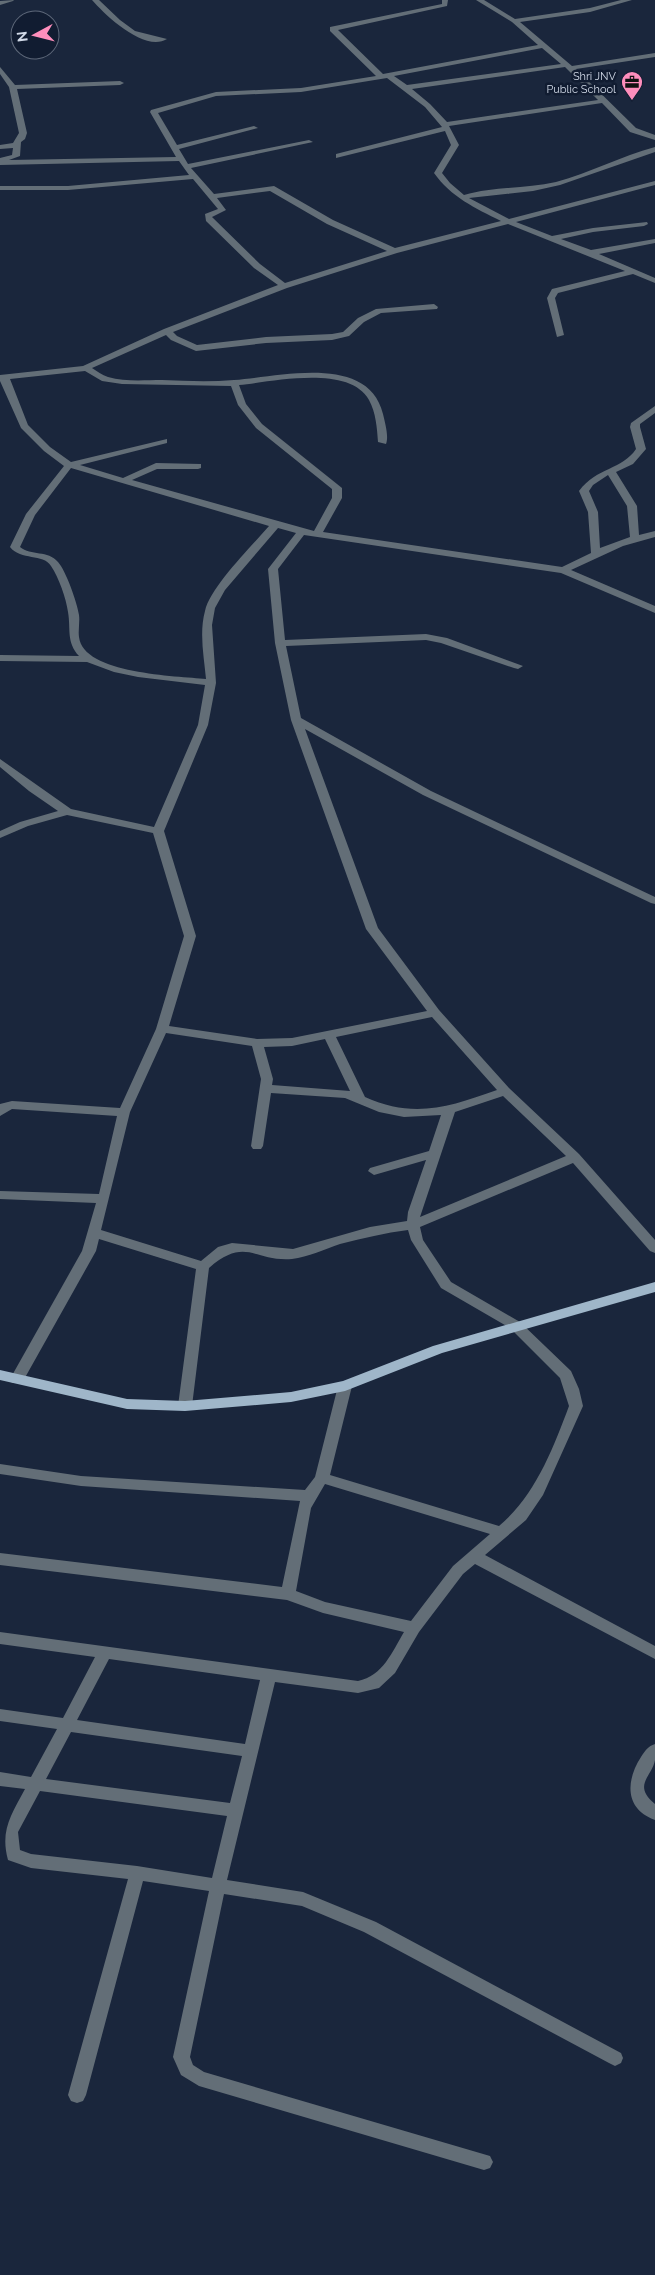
<svg xmlns="http://www.w3.org/2000/svg" width="655" height="2275" font-family="Raleway,sans-serif">
	<style>
		.lines { fill: none; stroke-linecap: round; stroke-linejoin: round }
		.minor { fill: #636e77; fill-rule: evenodd }
		.major { fill: #9fb6c9; fill-rule: evenodd }
		.labels { text-anchor: middle; stroke-width: 5; stroke-linejoin: round; paint-order: stroke }
		.far-poi-label { font-size: 11px; fill: #d2dae8; stroke: #111c31; text-anchor: end }
	</style>
	<rect width="100%" height="100%" fill="#1a263c"/>
	<g class="lines">
		<g class="minor">
			<path d="M14 0 13 1 0 5V1Z"/>
			<path d="M92 0H99L120 20 135 31 167 39C145 53 105 15 92 0Z"/>
			<path d="M442 0H448L447 6 338 30 383 74 538 45 512 22 476 0H484L515 19 590 8 621 0H632L590 12 520 22 572 66 655 53V57L576 69 636 128 655 135V140L630 132 602 103 449 126 459 145 442 173 450 183 464 195C494 186 526 189 556 182 590 173 621 156 655 147V152L560 185 533 191 469 198 509 219 655 181V185L516 222 552 236 593 228 647 222 648 224 644 226 593 232 561 239 591 250 655 239V243L599 254 655 278V283L633 274 558 293 555 298 564 335 557 337 547 298 552 289 625 271 508 224 397 253 287 288 173 332 177 336 197 345 266 337 332 334 343 332 358 318 376 309 434 304 438 307 437 309 381 313 364 322 349 336 332 340 266 343 196 351 171 340 166 335 92 368C97 371 102 375 108 377 125 382 145 380 162 380 186 381 210 382 234 380 279 377 368 353 383 414 385 423 389 436 386 444L378 442C377 428 376 413 369 400 349 364 272 382 239 385L246 404 262 424 342 488V498L323 532 562 567 591 553 588 512 579 491C597 467 622 470 636 449L630 427 631 423 655 406V413L640 424V427L646 449 633 464 616 472 637 506 639 535 655 531V537L623 546 571 570 655 606V613L561 573 304 535 278 569 285 640 426 634 447 638 523 666 518 669 514 668 441 643 426 640 286 646 301 718 431 791 655 897V904L651 903 423 795 305 729 378 928 439 1010 509 1088 579 1154 655 1240V1253L650 1251 573 1163 420 1227 423 1240 451 1282 520 1322 571 1371 579 1389 583 1406 543 1495 526 1520 485 1555 655 1646V1659L475 1564 463 1574 419 1632 395 1673 379 1688 358 1693 275 1682 227 1880 303 1892 376 1922 621 2053 623 2058 621 2063 615 2066 609 2063 364 1932 302 1906 224 1894 190 2057 193 2065 204 2072 490 2156 493 2162 490 2168 484 2170 199 2086 181 2075 173 2057 209 1891 143 1881 86 2095 83 2101 77 2103 71 2101 68 2095 128 1879 31 1868 8 1860C0 1831 11 1815 25 1789L0 1786V1772L31 1777 57 1729 0 1721V1709L63 1718 95 1657 0 1644V1632L358 1681C383 1676 392 1652 404 1632L323 1613 287 1600 0 1565V1553L282 1587 300 1501 81 1486 0 1474V1464L81 1476 305 1490 315 1477 338 1386 340 1382H350L352 1386 330 1475 499 1526C535 1496 553 1449 569 1406L560 1378 510 1328 441 1288 411 1240 408 1230C385 1233 363 1238 340 1244 325 1249 308 1257 292 1259 254 1262 246 1236 209 1268L192 1406 190 1410H180L178 1406 196 1269 99 1239 96 1251 22 1383H12L10 1379 82 1251 96 1203 0 1199V1191L99 1194 117 1116 12 1109 0 1116V1104L12 1101 120 1108 156 1029 184 936 153 833 67 815 28 826 0 838V831L20 822 58 811 29 791 0 767V759L71 809 154 827 198 725 205 685 138 677 114 672 87 662 0 661V655L79 656C66 642 71 629 68 612 66 598 59 578 51 566 43 553 21 561 10 547L26 514 64 466 44 451 21 428 0 381V375L83 366 164 329 278 285 254 268 206 221 205 214 218 209 193 179 68 190H0V186H68L189 175 179 161 0 165V158L12 155 13 148 0 149V145L13 143 19 133 9 87 0 74V67L15 85 120 81 124 83 120 85 17 89 27 133 25 139 21 142 20 156 9 160 176 157 150 112 151 110 216 92 301 88 376 76 330 31V27L442 4ZM542 48 561 64 407 85 394 76ZM565 67 598 100 447 122 430 104 412 89ZM387 78 425 107 442 127 336 154V158L445 131 451 145 434 173C451 197 475 208 501 221L395 248 333 220 274 186 214 194 191 168 313 142 309 140 188 164 179 149 258 128 254 126 177 145 158 113 216 96 301 92ZM270 191 327 224 387 251 285 283 260 264 212 217 226 210 217 198ZM85 371 102 381 122 384 231 386 238 405 256 428 332 489V498L314 531 132 480 157 469H198L201 468V464L156 463 123 478 80 465 167 443V439L71 462 50 447 28 425 10 379ZM71 468 269 526C253 545 210 587 205 611 199 633 204 657 206 679 177 676 83 674 79 637 78 630 80 622 79 615 77 602 66 571 58 562 48 550 31 556 20 547L35 515ZM608 475 627 506 630 537 600 548 598 512 589 491 593 485ZM278 528 296 533 268 569 275 643 291 720 366 929 427 1011 292 1038 257 1039 169 1026 196 936 164 831 208 725 216 683 212 625 215 608 225 590ZM432 1017 497 1090C449 1107 414 1119 365 1097L336 1037ZM166 1033 252 1046 261 1079 251 1146 253 1149H261L263 1146 271 1093 345 1098 379 1112 404 1117 441 1115 429 1151 370 1168 368 1171 374 1175 426 1160 408 1212 407 1221 370 1227 293 1249 232 1243 218 1247 201 1261 101 1230 130 1112ZM325 1039 350 1091 272 1085 273 1079 264 1047 292 1046ZM503 1096 566 1156 420 1217 455 1112ZM325 1484 490 1534 453 1566 411 1621 325 1602 296 1591 311 1508ZM109 1659 260 1680 245 1744 77 1720ZM71 1732 242 1756 230 1803 46 1779ZM40 1791 227 1816 212 1878 137 1866 31 1854 20 1850 18 1832Z"/>
			<path d="M655 1744C655 1749 655 1755 655 1760 652 1777 632 1785 655 1804V1820C624 1809 626 1780 641 1757 645 1751 648 1746 655 1744Z"/>
		</g>
		<path class="major" d="M655 1282V1292L442 1353 345 1391 291 1402 185 1411 127 1409 0 1380V1370L127 1399 185 1401 291 1392 343 1381 433 1346Z"/>
	</g>
	<defs>
		<g id="office-pin" transform="scale(1.125)"><path d="M0 17L-7.5 6A9.5 9.5 0 1 1 7.5 6Z" fill="#fe8ebc" stroke="#111c31"/><path d="M-6-3h4V-5.5h4V-3h4V5H-6ZM-1-4.5V-3h2v-1.5ZM-6 0V1H6V0Z" fill="#111"/></g>
	</defs>
	<g fill-rule="evenodd">
		<use href="#office-pin" x="632" y="82"/>
	</g>
	<g class="labels">
		<g class="far-poi-label">
			<text x="616" y="80">Shri JNV<tspan x="616" dy="13">Public School</tspan></text>
		</g>
	</g>
	<g transform="translate(35 35) rotate(263)"><circle r="24" fill="#111c31" stroke="#5e687a"/>
	<path d="M0-4L9 19L0 12L-9 19Z" fill="#fe8ebc"/>
	<text y="-8" font-size="14" font-weight="bold" text-anchor="middle" fill="#d2dae8">N</text>
	</g>
</svg>
